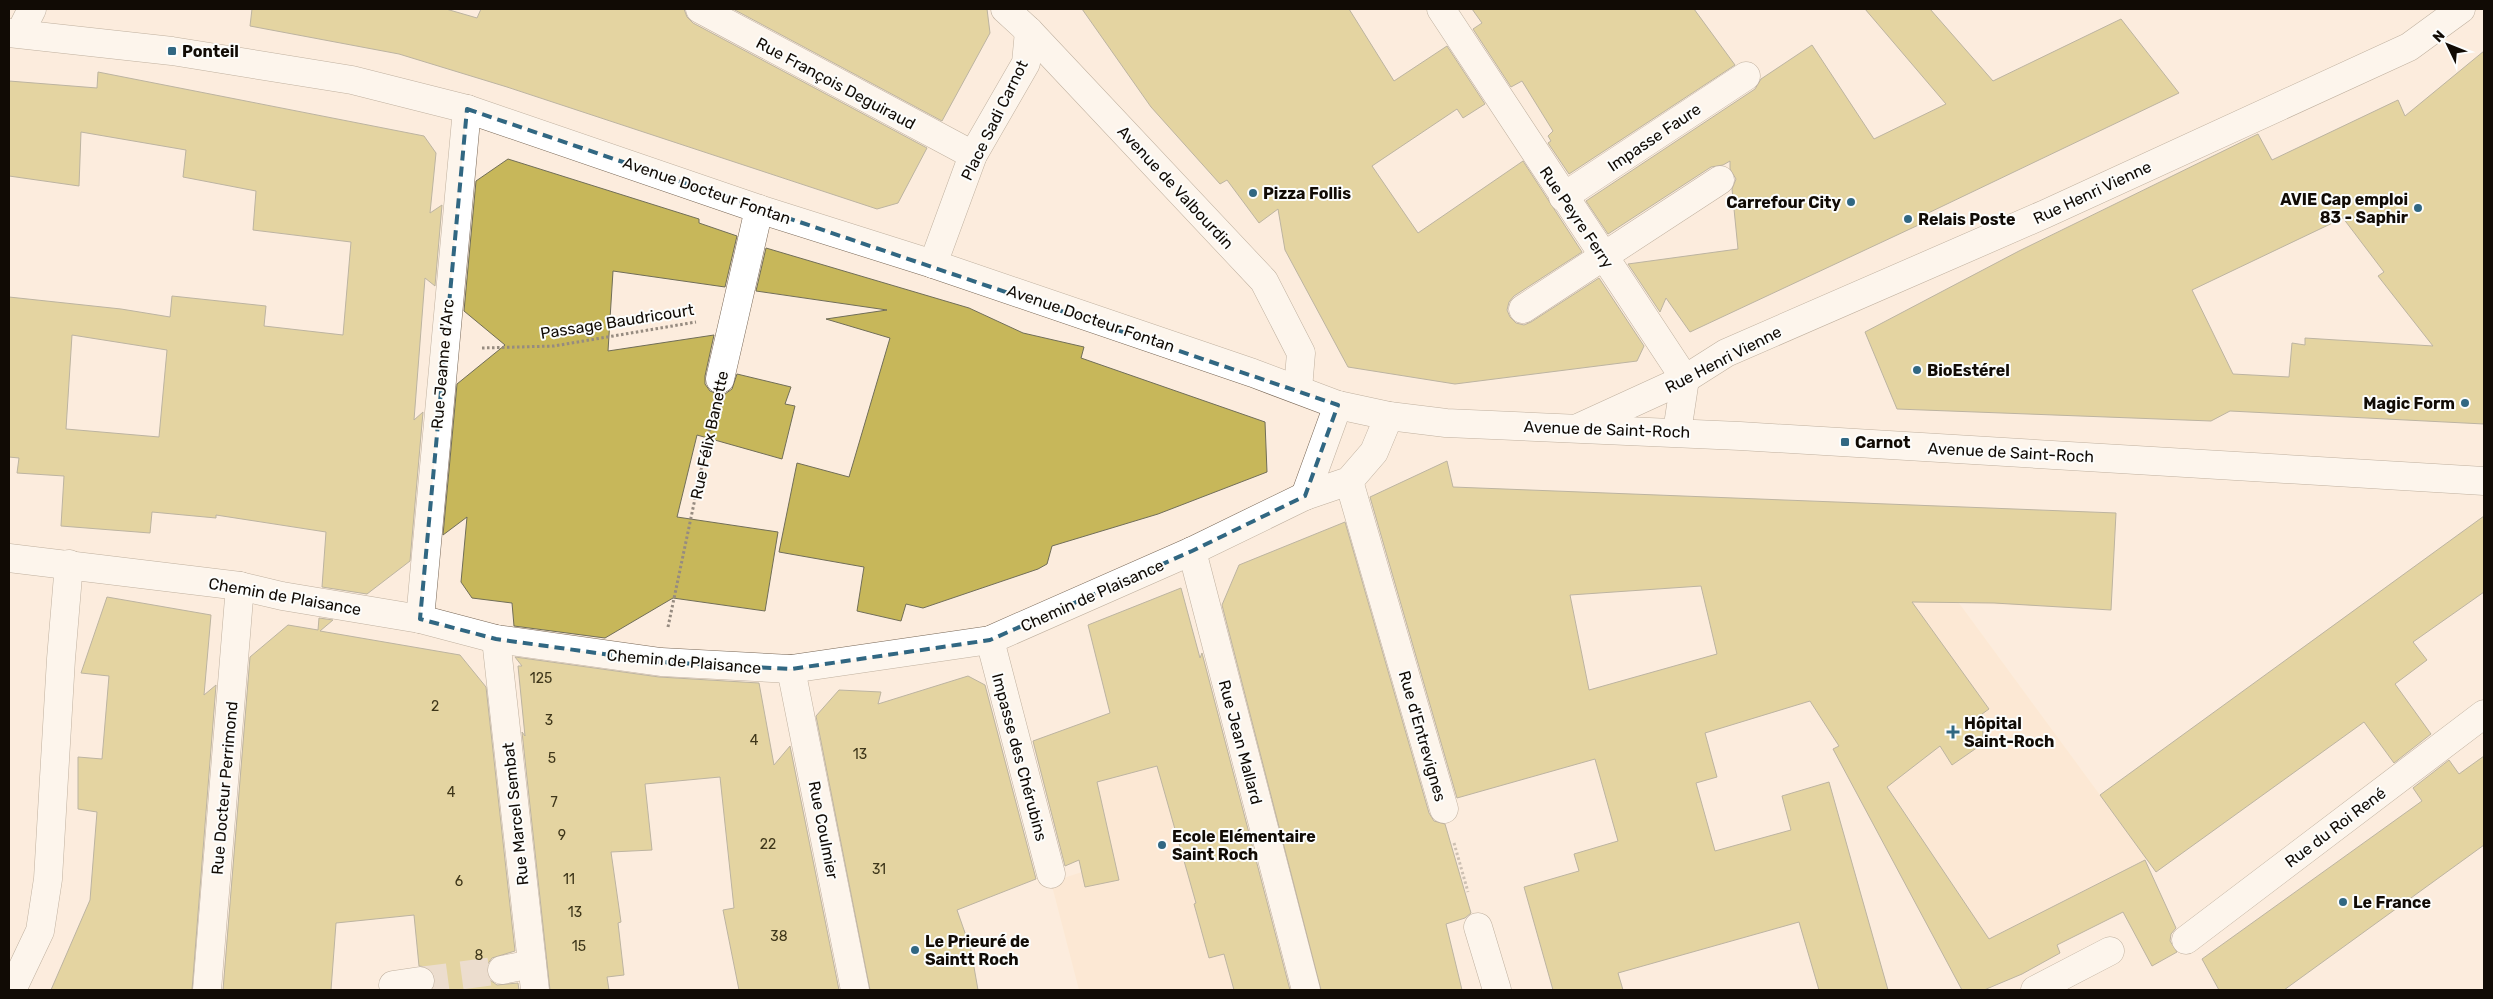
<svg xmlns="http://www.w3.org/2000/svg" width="2493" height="999" font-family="Rubik,sans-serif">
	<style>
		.built { fill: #fce3ca }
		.building { fill: #c7b75a; stroke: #716e58; fill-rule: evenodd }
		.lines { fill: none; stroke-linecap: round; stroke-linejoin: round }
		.minor-tunnel { stroke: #d9cabd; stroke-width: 28; stroke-dasharray: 28 14; stroke-linecap: butt }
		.minor-casing { stroke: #786756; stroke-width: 29 }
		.major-casing { stroke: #786756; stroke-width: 29 }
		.path { stroke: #968b80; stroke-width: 3; stroke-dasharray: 2.5 2.5; stroke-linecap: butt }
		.minor { stroke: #fff; stroke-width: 28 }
		.major { stroke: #fff; stroke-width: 28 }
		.marked { fill: none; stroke: #316782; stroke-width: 4; stroke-dasharray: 10 6; stroke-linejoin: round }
		.poi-dot { fill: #316782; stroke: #fcfdfc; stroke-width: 2 }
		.labels { text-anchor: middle; stroke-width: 4; stroke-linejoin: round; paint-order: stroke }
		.number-label { font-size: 14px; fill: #3e361a }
		.poi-label { font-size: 16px; font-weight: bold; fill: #110b05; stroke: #fcfdfc; text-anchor: start }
		.street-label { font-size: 16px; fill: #110b05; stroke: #fcfdfc }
	</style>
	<rect width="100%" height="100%" fill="#fcecdd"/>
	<g class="built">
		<path d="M1827 501 2116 513 2111 610 1959 603 2147 859 1989 939 1831 702 1826 549Z"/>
		<path d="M1052 749 1233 771 1284 985 1289 984 1290 990H1079L1051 882 1082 872Z"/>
	</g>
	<g class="building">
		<path d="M252 9H446L477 18 481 9H684L687 17 693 23 927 148 898 203 877 209 507 87 399 54 250 26Z"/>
		<path d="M733 9H987L990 33 942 121Z"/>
		<path d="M1082 9H1349L1394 81 1447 46 1485 104 1463 118 1457 109 1372 166 1418 233 1523 161 1582 252 1514 296 1509 302 1507 310 1510 317 1516 323 1524 325 1531 322 1599 278 1644 346 1637 361 1455 384 1348 367 1285 250 1278 209 1259 223 1227 180 1220 184 1151 107Z"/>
		<path d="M1472 9H1694L1735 65 1569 174 1548 143 1551 141 1548 136 1553 131 1522 81 1511 87 1473 29 1482 23Z"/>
		<path d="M1865 9H1930L1993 81 2121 19 2179 93 1924 215 1927 221 1690 332 1666 298 1660 312 1628 264 1738 249 1732 189 1736 179 1730 169V161L1723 165 1711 167 1608 234 1586 201 1755 89 1761 79 1812 45 1874 139 1946 104Z"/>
		<path d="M2484 51V424L2230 411 2211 421 1897 409 1865 332 2019 251 2258 134 2272 160 2398 100 2405 116ZM2343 218 2384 272 2378 276 2433 346 2305 338V345L2292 343 2289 377 2233 374 2192 290Z"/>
		<path d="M98 72 424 136 436 153 430 213 442 205 435 286 425 278 414 420 423 412 410 561 367 594 322 587 326 532 216 515V518L152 512 150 533 61 526 64 476 17 473 19 458 9 457V297L121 309 170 317 172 296 266 306 264 326 343 335 351 242 253 230 256 191 183 177 186 150 81 132 79 186 9 176V81L97 88ZM72 335 167 350 159 437 66 429Z"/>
		<path d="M508 159 699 219V223L737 236 725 287 613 271 608 351 714 335 705 376V384L710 391 717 394H725L732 389 737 374 791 387 785 404 795 406 782 459 697 435 677 517 778 532 765 611 673 598 605 638 514 626 512 603 472 598 461 582 467 517 443 535 457 384 505 345 464 311 476 181Z"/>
		<path d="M766 248 969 308 1023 333 1084 347 1081 358 1265 422 1267 472 1158 514 1052 546 1047 564 1038 569 923 608 906 604 901 621 857 611 864 567 779 552 797 463 849 477 890 338 826 319 887 310 756 291Z"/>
		<path d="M1447 461 1453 487 2116 513 2111 610 1994 603 1912 602 1989 709 1982 714 1983 735 1978 747 1952 765 1940 746 1887 787 1989 939 2145 860 2176 928 2171 934 2170 941 2177 952 2152 966 2123 912 2057 945 2060 953 2022 974 1984 990H1962L1833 749 1839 746 1810 701 1705 733 1717 777 1696 783 1715 851 1791 830 1782 796 1829 782 1888 990H1819L1799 922 1618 973 1623 990H1553L1524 887 1579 871 1574 854 1618 841 1595 759 1457 798 1370 497ZM1701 586 1717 654 1589 690 1570 595Z"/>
		<path d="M2484 516V592L2413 642 2427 660 2395 684 2431 734 2394 763 2364 722 2156 872 2100 795Z"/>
		<path d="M1345 522 1429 813 1434 821 1445 824 1471 913 1465 918 1446 924 1462 990H1321L1222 605 1239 565Z"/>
		<path d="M1181 588 1200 658 1202 653 1290 990H1234L1224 954 1209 958 1194 904 1196 903 1157 766 1097 782 1119 880 1085 887 1079 860 1065 866 1033 741 1110 713 1088 625Z"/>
		<path d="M107 597 211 615 204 695 216 685 192 990H51L90 900 97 812 78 809V757L102 759 109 676 81 673Z"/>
		<path d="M319 618 333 620 320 631 460 655 486 687 515 951 492 958 487 965V973L490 980 497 985 518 983 519 990H432L435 979 432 972 426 967 419 966 414 915 336 923 331 990H223L250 657 288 625 318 630Z"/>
		<path d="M515 657 659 677 759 683 774 765 790 746 839 990H739L723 910 734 908 720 777 645 784 652 850 611 852 621 922 618 923 624 975 607 977 609 990H550L522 732 525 736 518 666H522Z"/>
		<path d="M968 676 985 685 1036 879 957 910 971 950 978 990H870L816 716 839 690 881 692 878 704Z"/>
		<path d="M2484 756V845L2284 990H2219L2202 959 2422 801 2413 788 2449 760 2459 774Z"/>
	</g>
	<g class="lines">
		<path class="minor-tunnel" d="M420 981 502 970"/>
		<g class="minor-casing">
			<g id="minor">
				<path d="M700 9 973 155"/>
				<path d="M1005 9 1029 31 1264 281 1301 353 1298 389"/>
				<path d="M1441 9 1685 379 1677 432"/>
				<path d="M20 33 32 9"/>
				<path d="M1563 197 1746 76"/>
				<path d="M933 264 973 155 1026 63 1029 31"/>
				<path d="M1523 309 1720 180"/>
				<path d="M720 379 759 209"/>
				<path d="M1580 427 1685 379 1726 353 2045 214 2409 47 2461 9"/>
				<path d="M1349 481 1444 809"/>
				<path d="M1305 496 1338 405"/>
				<path d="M1192 551 1306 990"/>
				<path d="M9 558 240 586 282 596 420 619 496 639 661 662 791 669 990 640 1192 551 1305 496 1349 481 1374 452 1389 416"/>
				<path d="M420 619 467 109"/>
				<path d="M496 639 535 990"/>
				<path d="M990 640 1051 874"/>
				<path d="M791 669 855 990"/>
				<path d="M1478 927 1497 990"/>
				<path d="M2186 940 2484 714"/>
				<path d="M502 970 532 964"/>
				<path d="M393 985 420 981"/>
				<path d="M12 990 40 931 48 879 61 659 69 564"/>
				<path d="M207 990 240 586"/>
				<path d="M2035 990 2110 951"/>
			</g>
		</g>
		<g class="major-casing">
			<path id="major" d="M9 33 172 51 352 80 467 109 759 209 933 264 1253 373 1338 405 1389 416 1446 423 1740 436 2484 481"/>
		</g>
		<g class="path">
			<path d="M482 348 554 346 696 322"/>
			<path d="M668 627 713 413"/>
			<path d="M1454 843 1468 892"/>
		</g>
		<use href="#minor" class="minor"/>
		<use href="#major" class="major"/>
	</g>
	<path d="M0 0H2493V999H0ZM467 109 1338 405 1305 496 1192 551 990 640 791 669 661 662 496 639 420 619Z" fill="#fcecdd" fill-opacity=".55" fill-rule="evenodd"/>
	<path class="marked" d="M467 109 1338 405 1305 496 1192 551 990 640 791 669 661 662 496 639 420 619Z"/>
	<g class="poi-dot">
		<rect x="167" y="46" width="10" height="10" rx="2.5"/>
		<circle cx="1253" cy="193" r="5"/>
		<circle cx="1851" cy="202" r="5"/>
		<circle cx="2418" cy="208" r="5"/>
		<circle cx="1908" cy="219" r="5"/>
		<circle cx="1917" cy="370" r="5"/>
		<circle cx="2465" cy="403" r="5"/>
		<rect x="1840" y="437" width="10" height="10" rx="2.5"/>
		<path d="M1950.5 724.5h5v5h5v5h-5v5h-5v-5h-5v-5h5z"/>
		<circle cx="1162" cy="845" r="5"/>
		<circle cx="2343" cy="902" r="5"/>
		<circle cx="915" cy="950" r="5"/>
	</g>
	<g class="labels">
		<g class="number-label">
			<text x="541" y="683">125</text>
			<text x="435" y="711">2</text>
			<text x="549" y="725">3</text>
			<text x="754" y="745">4</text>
			<text x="860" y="759">13</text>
			<text x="552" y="763">5</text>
			<text x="451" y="797">4</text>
			<text x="554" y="807">7</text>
			<text x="562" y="840">9</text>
			<text x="768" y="849">22</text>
			<text x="879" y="874">31</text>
			<text x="569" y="884">11</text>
			<text x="459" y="886">6</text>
			<text x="575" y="917">13</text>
			<text x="779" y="941">38</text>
			<text x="579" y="951">15</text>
			<text x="479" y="960">8</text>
		</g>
		<g class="poi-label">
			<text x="182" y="57">Ponteil</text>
			<text x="1263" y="199">Pizza Follis</text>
			<text x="2408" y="205" text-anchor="end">AVIE Cap emploi<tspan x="2408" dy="18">83 - Saphir</tspan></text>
			<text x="1841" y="208" text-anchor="end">Carrefour City</text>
			<text x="1918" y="225">Relais Poste</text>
			<text x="1927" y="376">BioEstérel</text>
			<text x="2455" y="409" text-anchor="end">Magic Form</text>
			<text x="1855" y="448">Carnot</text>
			<text x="1964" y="729">Hôpital<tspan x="1964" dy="18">Saint-Roch</tspan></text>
			<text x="1172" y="842">Ecole Elémentaire<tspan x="1172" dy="18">Saint Roch</tspan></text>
			<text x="2353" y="908">Le France</text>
			<text x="925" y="947">Le Prieuré de<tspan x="925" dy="18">Saintt Roch</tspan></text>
		</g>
		<g class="street-label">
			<text transform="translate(836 83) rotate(28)" y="6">Rue François Deguiraud</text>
			<text transform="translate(994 120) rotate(-64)" y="6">Place Sadi Carnot</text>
			<text transform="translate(1654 137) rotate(-34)" y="6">Impasse Faure</text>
			<text transform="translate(1176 187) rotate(47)" y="6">Avenue de Valbourdin</text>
			<text transform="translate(707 190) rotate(19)" y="6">Avenue Docteur Fontan</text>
			<text transform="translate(2092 192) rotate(-25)" y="6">Rue Henri Vienne</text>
			<text transform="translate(1577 217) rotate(56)" y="6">Rue Peyre Ferry</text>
			<text transform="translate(1091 318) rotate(19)" y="6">Avenue Docteur Fontan</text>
			<text transform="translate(617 321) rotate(-9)" y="6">Passage Baudricourt</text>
			<text transform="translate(1723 359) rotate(-27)" y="6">Rue Henri Vienne</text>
			<text transform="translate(442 364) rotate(-85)" y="6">Rue Jeanne d'Arc</text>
			<text transform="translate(1607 429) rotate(2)" y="6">Avenue de Saint-Roch</text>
			<text transform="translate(709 435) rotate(-78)" y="6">Rue Félix Banette</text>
			<text transform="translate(2011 452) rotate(3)" y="6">Avenue de Saint-Roch</text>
			<text transform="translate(1092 595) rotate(-24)" y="6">Chemin de Plaisance</text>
			<text transform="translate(285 596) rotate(10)" y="6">Chemin de Plaisance</text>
			<text transform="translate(684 661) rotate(5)" y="6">Chemin de Plaisance</text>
			<text transform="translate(1423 736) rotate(74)" y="6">Rue d'Entrevignes</text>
			<text transform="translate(1241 742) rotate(75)" y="6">Rue Jean Mallard</text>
			<text transform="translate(1020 757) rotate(75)" y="6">Impasse des Chérubins</text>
			<text transform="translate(224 788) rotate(-85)" y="6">Rue Docteur Perrimond</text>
			<text transform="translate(515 814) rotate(-96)" y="6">Rue Marcel Sembat</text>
			<text transform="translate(2335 827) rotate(-37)" y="6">Rue du Roi René</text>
			<text transform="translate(824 830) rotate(79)" y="6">Rue Coulmier</text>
		</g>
	</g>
	<rect width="2493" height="999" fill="none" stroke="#110b05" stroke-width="20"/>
	<g transform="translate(2448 45) rotate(313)" stroke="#fcfdfc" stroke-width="4" paint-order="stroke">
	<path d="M0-4L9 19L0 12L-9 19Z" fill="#110b05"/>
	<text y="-8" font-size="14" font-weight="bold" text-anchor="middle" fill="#110b05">N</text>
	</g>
</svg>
